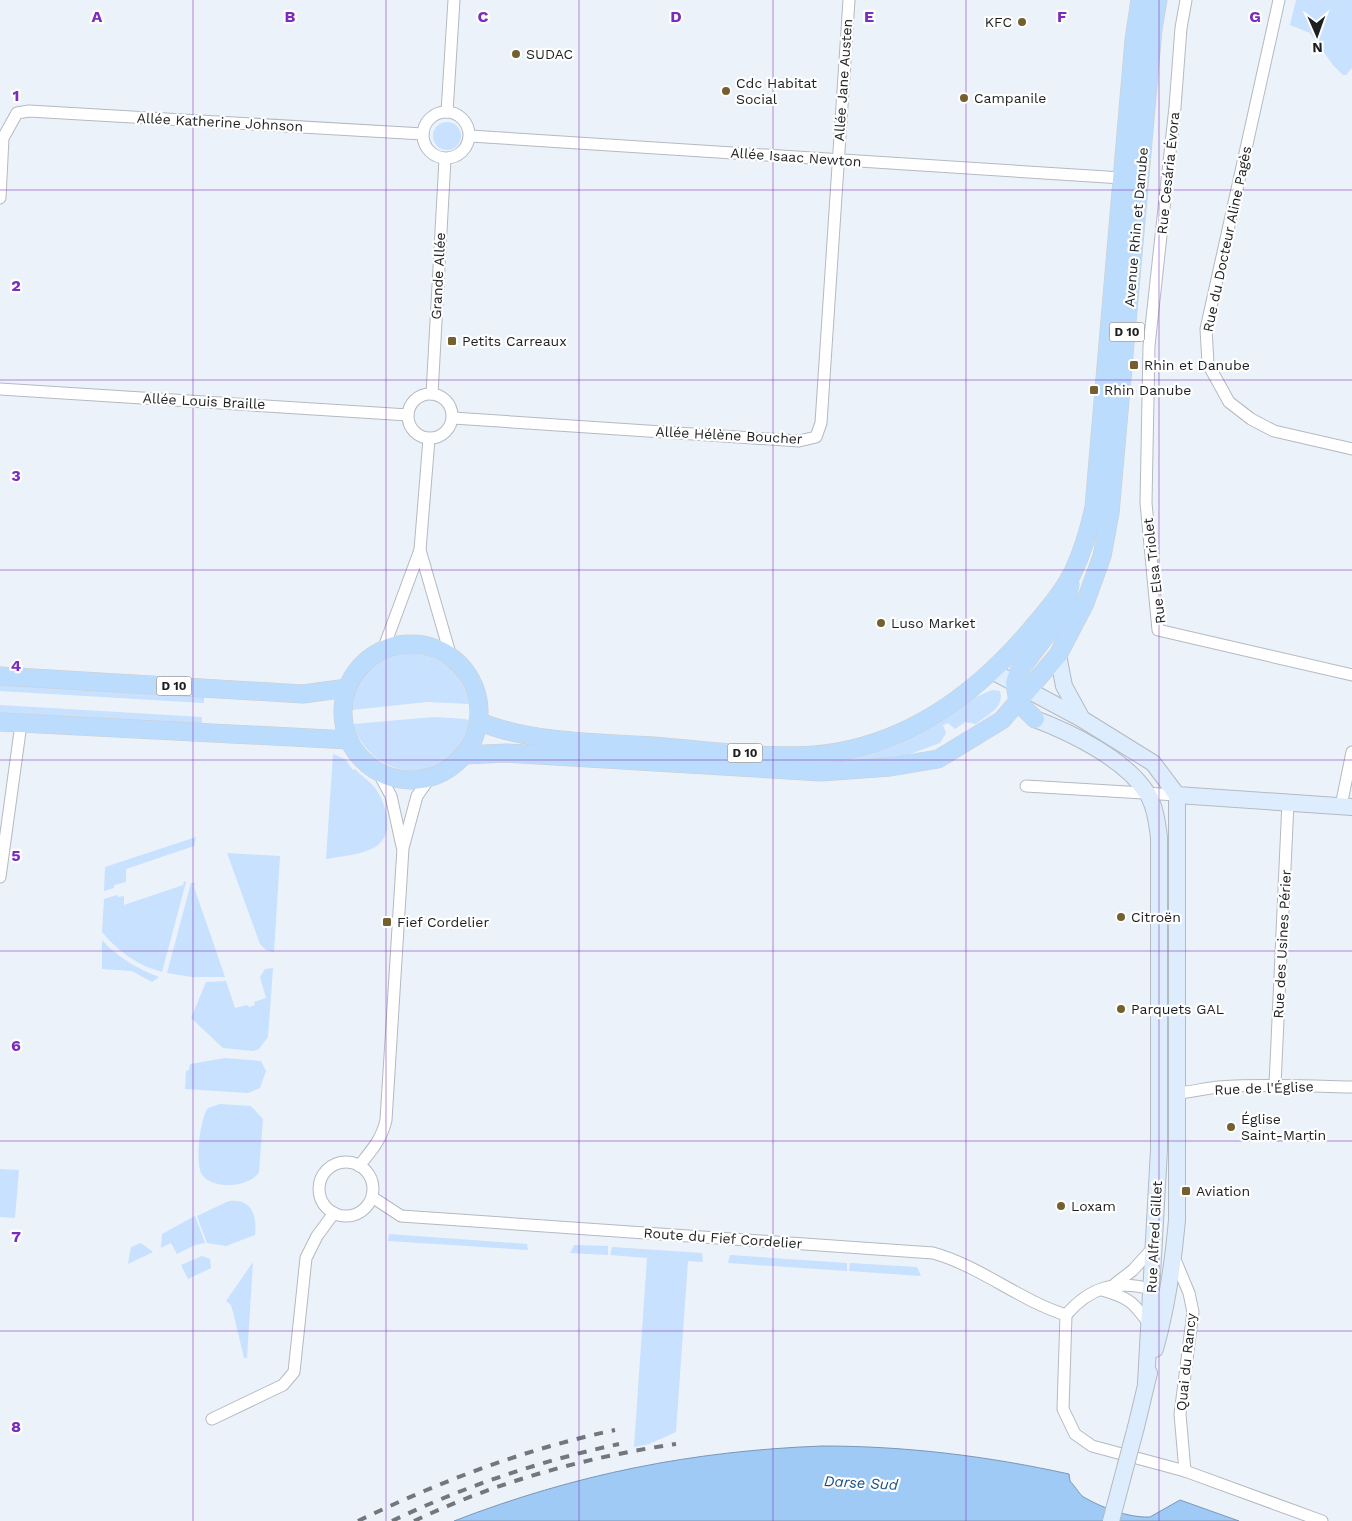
<svg xmlns="http://www.w3.org/2000/svg" width="1352" height="1521" font-family="'Work Sans',sans-serif">
	<style>
		.green { fill: #c7e1fe }
		.water { fill: #a0caf6; stroke: #7997b6 }
		.lines { fill: none; stroke-linecap: round; stroke-linejoin: round }
		.street-casing { stroke: #b4bac0; stroke-width: 13 }
		.secondary-casing { stroke: #b4bac0; stroke-width: 18 }
		.primary-casing { stroke: #cdcece; stroke-width: 19 }
		.street { stroke: #fff; stroke-width: 11 }
		.secondary { stroke: #ddedfe; stroke-width: 16 }
		.primary { stroke: #bcdcfd; stroke-width: 18 }
		.rail { stroke: #73767a; stroke-width: 4; stroke-dasharray: 9 9; stroke-linecap: butt }
		.secondary-bridge-casing { stroke: #b4bac0; stroke-width: 18; stroke-linecap: butt }
		.secondary-bridge { stroke: #ddedfe; stroke-width: 16 }
		.grid { fill: none; stroke: #7b2cbf; stroke-width: 1; stroke-opacity: 0.55 }
		.poi-dot { fill: #73602e; stroke: #fefefe; stroke-width: 2 }
		.labels { text-anchor: middle; stroke-width: 4.5; stroke-linejoin: round; paint-order: stroke }
		.shield { fill: #fefefe; stroke: #606263; stroke-width: 1 }
		.shield-label { font-size: 12px; font-weight: bold; fill: #1d1f21 }
		.poi-label { font-size: 14px; fill: #1d1f21; stroke: #fefefe; text-anchor: start }
		.street-label { font-size: 14px; fill: #1d1f21; stroke: #fefefe }
		.water-label { font-size: 15px; font-style: italic; fill: #174f81; stroke: #fefefe }
		.grid-label { font-size: 16px; text-anchor: middle; font-weight: bold; fill: #7b2cbf; stroke: #fefefe; stroke-width: 4.5; stroke-linejoin: round; paint-order: stroke }
	</style>
	<rect width="100%" height="100%" fill="#ecf2f9"/>
	<g class="green">
		<path d="M1296 0H1352V68L1346 75H1343L1333 65 1310 33 1290 25Z"/>
		<circle cx="447" cy="136" r="14"/>
		<path d="M406 653C438 652 464 672 469 704L427 702 351 710C353 679 376 657 406 653Z"/>
		<path d="M0 682 204 695V703L0 691Z"/>
		<path d="M992 690 1000 691C1005 708 987 715 976 724L965 722 955 729 948 723 943 725 946 733 940 743 899 758 814 766 783 761 942 718 974 698Z"/>
		<path d="M0 705 202 717V726L0 713Z"/>
		<path d="M434 717 466 719 469 722C456 786 374 787 353 724Z"/>
		<path d="M333 754 345 759 353 770 355 769C361 776 369 780 375 788 386 803 396 834 375 847 362 855 341 856 326 859Z"/>
		<path d="M196 837 194 846 126 869V882L114 885V888L104 891 105 867Z"/>
		<path d="M227 853 280 856 274 952 266 950 260 944Z"/>
		<path d="M184 881 186 882 162 972C138 966 118 951 102 932L104 899 117 895 118 897 124 896V905L183 885Z"/>
		<path d="M191 883H195L194 887 225 977H192L167 973Z"/>
		<path d="M102 940C117 957 138 969 159 977L152 982 132 971 102 969Z"/>
		<path d="M273 968 268 1037 259 1049 253 1051 223 1048 191 1018 206 982 226 981 235 1008 247 1005 249 1007 255 1005 254 1002 266 998 260 977 265 969Z"/>
		<path d="M225 1058 261 1061 266 1071 260 1088 248 1093 185 1089 186 1071 189 1070 190 1064Z"/>
		<path d="M220 1104 251 1106 263 1119 259 1172C250 1187 215 1190 203 1176 194 1166 200 1118 208 1108Z"/>
		<path d="M0 1169 19 1170 15 1218 0 1217Z"/>
		<path d="M229 1201C252 1198 257 1216 255 1235L226 1246 207 1243 197 1216Z"/>
		<path d="M195 1216 205 1243 195 1245 177 1254 171 1243 161 1248 162 1234Z"/>
		<path d="M389 1234 527 1244 528 1250 388 1241Z"/>
		<path d="M141 1243 153 1252 128 1264 131 1247Z"/>
		<path d="M574 1245 608 1246V1255L570 1253Z"/>
		<path d="M612 1247 702 1253 703 1262 688 1261 676 1432 649 1444 634 1447 647 1258 610 1255Z"/>
		<path d="M730 1255 847 1263V1271L728 1263Z"/>
		<path d="M202 1256 210 1259 211 1268 188 1279 181 1265Z"/>
		<path d="M253 1262 247 1358H244L233 1312 231 1305 226 1301Z"/>
		<path d="M850 1263 917 1267 921 1276 849 1271Z"/>
	</g>
	<path class="water" d="M822 1446C906 1446 987 1456 1069 1474L1070 1481C1073 1484 1080 1494 1082 1496 1100 1507 1128 1518 1150 1517L1180 1500 1239 1521H454C576 1474 692 1451 822 1446Z"/>
	<g class="lines">
		<g class="street-casing">
			<g id="street">
				<path d="M1186 0 1181 28 1175 107 1149 346 1146 503 1158 630 1352 675"/>
				<path d="M1279 0 1206 329 1208 364 1229 402 1251 419 1274 431 1352 449"/>
				<circle cx="446" cy="135" r="23"/>
				<path d="M447 112 454 0"/>
				<path d="M470 136 1122 178"/>
				<path d="M0 198 3 138 17 113 29 111 423 134"/>
				<path d="M0 389 408 415"/>
				<circle cx="430" cy="416" r="22"/>
				<path d="M432 394 445 159"/>
				<path d="M453 418 799 441 816 437 821 423 849 0"/>
				<path d="M420 550 451 657"/>
				<path d="M383 650 420 550 429 439"/>
				<path d="M378 772 391 796 402 846"/>
				<path d="M1026 786 1177 795"/>
				<path d="M1341 806 1352 752"/>
				<path d="M0 877 21 724"/>
				<path d="M1275 1085 1288 802"/>
				<path d="M1177 1093C1192 1092 1206 1088 1219 1087 1263 1084 1308 1086 1352 1087"/>
				<circle cx="346" cy="1189" r="27"/>
				<path d="M359 1166C371 1151 382 1139 386 1120L403 848 417 796 431 776"/>
				<path d="M372 1197 401 1216 933 1253C980 1266 1019 1300 1066 1315"/>
				<path d="M1174 1257 1189 1293 1193 1312 1180 1414 1185 1471"/>
				<path d="M1115 1284 1133 1270 1152 1249"/>
				<path d="M1102 1290C1130 1298 1133 1302 1150 1325"/>
				<path d="M1066 1315 1063 1409 1075 1434 1092 1446 1185 1471 1322 1521"/>
				<path d="M1066 1315C1090 1287 1115 1280 1151 1289L1155 1295"/>
				<path d="M212 1419 283 1385 294 1372 306 1258 317 1236 334 1213"/>
			</g>
		</g>
		<g class="secondary-casing">
			<g id="secondary">
				<path d="M1058 655 1064 686 1082 719"/>
				<path d="M992 671 1082 719 1153 763 1177 795 1352 807"/>
				<path d="M1035 719C1072 733 1125 759 1147 793 1155 806 1157 822 1159 837V1150L1146 1383"/>
				<path d="M1155 1349C1167 1307 1173 1264 1177 1220V795"/>
				<path d="M1136 1427 1149 1373"/>
			</g>
		</g>
		<g class="primary-casing">
			<g id="primary">
				<circle cx="411" cy="712" r="68"/>
				<path d="M0 676 303 694 347 688"/>
				<path d="M1035 719 1018 702 1015 683 1019 671 1065 611 1070 584"/>
				<path d="M478 721C526 742 599 743 653 746 708 750 784 762 837 752 917 738 982 688 1033 627 1048 610 1063 592 1073 572 1083 551 1089 530 1094 507L1134 40 1140 0"/>
				<path d="M0 722 349 740"/>
				<path d="M463 755 506 753 821 772 890 767 938 759 1002 720 1058 655 1085 603 1102 556 1110 513 1153 29 1158 0"/>
			</g>
		</g>
		<use href="#street" class="street"/>
		<use href="#secondary" class="secondary"/>
		<use href="#primary" class="primary"/>
		<g class="rail">
			<path d="M358 1521C441 1481 525 1449 615 1430"/>
			<path d="M392 1521C465 1486 540 1461 619 1444"/>
			<path d="M414 1521C496 1482 586 1457 676 1444"/>
		</g>
		<g class="secondary-bridge-casing">
			<path id="secondary-bridge" d="M1111 1521 1136 1427"/>
		</g>
		<use href="#secondary-bridge" class="secondary-bridge"/>
	</g>
	<path class="grid" d="M193 0V1521M386 0V1521M579 0V1521M773 0V1521M966 0V1521M1159 0V1521M0 190H1352M0 380H1352M0 570H1352M0 760H1352M0 951H1352M0 1141H1352M0 1331H1352"/>
	<g class="poi-dot">
		<circle cx="1022" cy="22" r="5"/>
		<circle cx="516" cy="54" r="5"/>
		<circle cx="726" cy="91" r="5"/>
		<circle cx="964" cy="98" r="5"/>
		<rect x="447" y="336" width="10" height="10" rx="2.5"/>
		<rect x="1129" y="360" width="10" height="10" rx="2.5"/>
		<rect x="1089" y="385" width="10" height="10" rx="2.5"/>
		<circle cx="881" cy="623" r="5"/>
		<circle cx="1121" cy="917" r="5"/>
		<rect x="382" y="917" width="10" height="10" rx="2.5"/>
		<circle cx="1121" cy="1009" r="5"/>
		<circle cx="1231" cy="1127" r="5"/>
		<rect x="1181" y="1186" width="10" height="10" rx="2.5"/>
		<circle cx="1061" cy="1206" r="5"/>
	</g>
	<g class="labels">
		<g class="shield">
			<rect x="1109.5" y="322.5" width="35" height="19" rx="4"/>
			<rect x="156.5" y="676.5" width="35" height="19" rx="4"/>
			<rect x="727.5" y="743.5" width="35" height="19" rx="4"/>
		</g>
		<g class="shield-label">
			<text x="1127" y="336">D 10</text>
			<text x="174" y="690">D 10</text>
			<text x="745" y="757">D 10</text>
		</g>
		<g class="poi-label">
			<text x="1012" y="27" text-anchor="end">KFC</text>
			<text x="526" y="59">SUDAC</text>
			<text x="736" y="88">Cdc Habitat<tspan x="736" dy="16">Social</tspan></text>
			<text x="974" y="103">Campanile</text>
			<text x="462" y="346">Petits Carreaux</text>
			<text x="1144" y="370">Rhin et Danube</text>
			<text x="1104" y="395">Rhin Danube</text>
			<text x="891" y="628">Luso Market</text>
			<text x="1131" y="922">Citroën</text>
			<text x="397" y="927">Fief Cordelier</text>
			<text x="1131" y="1014">Parquets GAL</text>
			<text x="1241" y="1124">Église<tspan x="1241" dy="16">Saint-Martin</tspan></text>
			<text x="1196" y="1196">Aviation</text>
			<text x="1071" y="1211">Loxam</text>
		</g>
		<g class="street-label">
			<text transform="translate(843 80) rotate(-86)" y="5">Allée Jane Austen</text>
			<text transform="translate(220 122) rotate(3)" y="5">Allée Katherine Johnson</text>
			<text transform="translate(796 157) rotate(4)" y="5">Allée Isaac Newton</text>
			<text transform="translate(1168 173) rotate(-84)" y="5">Rue Cesária Évora</text>
			<text transform="translate(1136 227) rotate(-85)" y="5">Avenue Rhin et Danube</text>
			<text transform="translate(1227 239) rotate(-78)" y="5">Rue du Docteur Aline Pagès</text>
			<text transform="translate(438 276) rotate(-87)" y="5">Grande Allée</text>
			<text transform="translate(204 401) rotate(3)" y="5">Allée Louis Braille</text>
			<text transform="translate(729 435) rotate(3)" y="5">Allée Hélène Boucher</text>
			<text transform="translate(1154 571) rotate(-97)" y="5">Rue Elsa Triolet</text>
			<text transform="translate(1282 944) rotate(-87)" y="5">Rue des Usines Périer</text>
			<text transform="translate(1264 1088) rotate(-2)" y="5">Rue de l'Église</text>
			<text transform="translate(1154 1237) rotate(-87)" y="5">Rue Alfred Gillet</text>
			<text transform="translate(723 1238) rotate(4)" y="5">Route du Fief Cordelier</text>
			<text transform="translate(1186 1362) rotate(-84)" y="5">Quai du Rancy</text>
		</g>
		<g class="water-label">
			<text transform="translate(861 1483) rotate(3)" y="5">Darse Sud</text>
		</g>
	</g>
	<g class="grid-label">
		<text x="97" y="22">A</text>
		<text x="290" y="22">B</text>
		<text x="483" y="22">C</text>
		<text x="676" y="22">D</text>
		<text x="869" y="22">E</text>
		<text x="1062" y="22">F</text>
		<text x="1255" y="22">G</text>
		<text x="16" y="101">1</text>
		<text x="16" y="291">2</text>
		<text x="16" y="481">3</text>
		<text x="16" y="671">4</text>
		<text x="16" y="861">5</text>
		<text x="16" y="1051">6</text>
		<text x="16" y="1242">7</text>
		<text x="16" y="1432">8</text>
	</g>
	<g transform="translate(1317 35) rotate(178)" stroke="#fefefe" stroke-width="4" paint-order="stroke">
	<path d="M0-4L9 19L0 12L-9 19Z" fill="#1d1f21"/>
	<text y="-8" font-size="14" font-weight="bold" text-anchor="middle" fill="#1d1f21">N</text>
	</g>
</svg>
